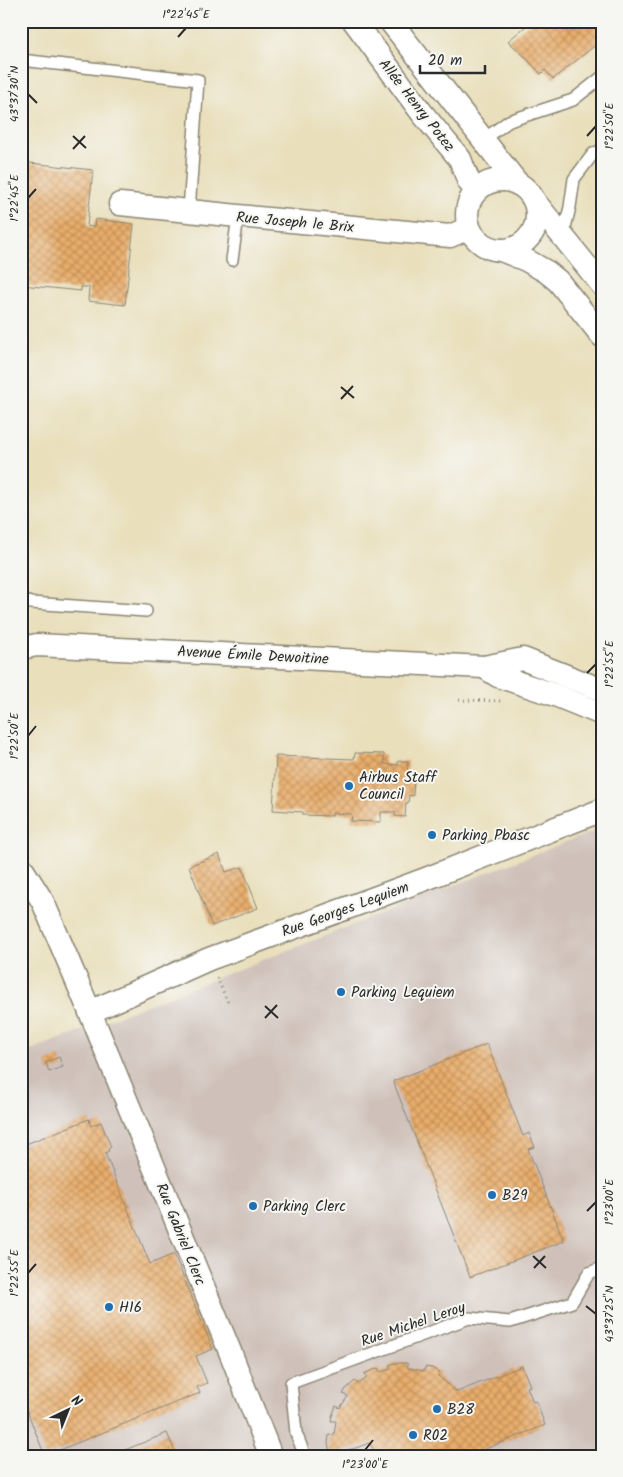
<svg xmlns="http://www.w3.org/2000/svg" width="623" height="1477" font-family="Kalam,sans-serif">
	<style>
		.industrial { fill: #cfc1ba }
		.building { fill: url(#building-cross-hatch) }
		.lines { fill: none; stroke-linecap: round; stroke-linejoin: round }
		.lane-casing { stroke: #8a8573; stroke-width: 14 }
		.street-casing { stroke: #8a8573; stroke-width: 25 }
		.path { stroke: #8a8573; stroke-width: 3; stroke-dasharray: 1 4; stroke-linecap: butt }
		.lane { stroke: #fff; stroke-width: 11 }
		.street { stroke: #fff; stroke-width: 22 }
		.ticks { fill: none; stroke: #2b2b2b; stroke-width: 2 }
		.poi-dot { fill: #1f6fb2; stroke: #f6f6f2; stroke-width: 2 }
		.labels { text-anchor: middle; stroke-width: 4; stroke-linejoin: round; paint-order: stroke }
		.street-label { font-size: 15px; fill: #2b2b2b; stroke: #f6f6f2 }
		.poi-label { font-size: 15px; fill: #2b2b2b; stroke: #f6f6f2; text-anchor: start }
		.neatline { fill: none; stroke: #2b2b2b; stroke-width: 2 }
		.ticks-label { font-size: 12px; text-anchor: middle; fill: #2b2b2b }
	</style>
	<defs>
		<pattern id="building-cross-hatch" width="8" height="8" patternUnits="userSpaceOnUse" patternTransform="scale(1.25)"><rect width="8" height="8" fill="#e9ad6b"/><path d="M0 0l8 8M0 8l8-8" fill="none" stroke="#bd8d58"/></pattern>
	</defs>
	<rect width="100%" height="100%" fill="#f6f6f2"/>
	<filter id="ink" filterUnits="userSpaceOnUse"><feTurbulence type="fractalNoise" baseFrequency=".02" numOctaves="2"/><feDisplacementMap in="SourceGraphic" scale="10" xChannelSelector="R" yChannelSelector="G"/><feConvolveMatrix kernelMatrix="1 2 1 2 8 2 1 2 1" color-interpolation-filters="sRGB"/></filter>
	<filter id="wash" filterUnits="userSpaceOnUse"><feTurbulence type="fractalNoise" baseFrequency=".0096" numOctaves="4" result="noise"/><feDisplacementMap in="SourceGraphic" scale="20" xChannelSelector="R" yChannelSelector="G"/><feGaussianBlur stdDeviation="1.12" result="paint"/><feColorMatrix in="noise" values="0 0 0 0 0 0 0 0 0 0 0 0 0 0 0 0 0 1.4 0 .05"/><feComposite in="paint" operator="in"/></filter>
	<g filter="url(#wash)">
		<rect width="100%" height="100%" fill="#e9dfbb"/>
		<path class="industrial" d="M602 828V1456H21V1444L27 1442 21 1426V1054Z"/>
		<g id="blocks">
			<g class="building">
				<path d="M532 21H602V40L553 79 545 70 541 74 524 56 508 41Z"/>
				<path d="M21 162 93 170 87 226 94 227 95 219 134 224 125 305 88 301 89 287H81V291L21 285Z"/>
				<path d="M355 753 384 754V764L398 765V761H408L407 775 414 776 413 796 409 795 408 803H406L405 817 395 816V812H381V822L351 821 352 814 332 813V816L303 815V812L273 810 276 756 354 759Z"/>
				<path d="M219 854 226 872 242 867 258 908 212 926 189 866Z"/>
				<path d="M487 1044 523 1136 529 1133 535 1147 528 1149 564 1241 470 1277 393 1081Z"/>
				<path d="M59 1057 63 1067 49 1072 46 1062Z"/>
				<path d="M89 1119 91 1126 101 1122 111 1147 108 1149 109 1151 105 1153 150 1264 174 1254 213 1349 196 1356 207 1383 197 1387 200 1393 45 1456 21 1396V1146Z"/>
				<path d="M395 1363H407L408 1368 424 1371 425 1367 432 1368 440 1373 438 1376 457 1392 522 1366 530 1386 527 1387 533 1402 536 1401 545 1425 478 1452 477 1456H376L378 1455 369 1443 356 1448 335 1453 330 1452 328 1443 329 1435H334L336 1421H331L332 1416 336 1406 340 1408 348 1396 343 1394 346 1389 355 1381 358 1384 367 1378 364 1374 378 1368 380 1372 391 1369 389 1365Z"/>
				<path d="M167 1433 177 1456H110Z"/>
			</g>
		</g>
	</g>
	<g filter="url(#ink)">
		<use href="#blocks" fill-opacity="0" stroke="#8a8573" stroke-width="1"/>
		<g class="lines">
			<g class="lane-casing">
				<g id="lane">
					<path d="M21 60 198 80 189 211"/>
					<path d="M483 140 509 121 573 100 602 77"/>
					<path d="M563 236 570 207 574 179 593 154 602 150"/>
					<path d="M232 260 238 216"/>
					<path d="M21 600 31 603 146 611"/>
					<path d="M305 1456 296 1433 291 1383 469 1318 510 1322 572 1302 589 1273 602 1268"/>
				</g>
			</g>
			<g class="street-casing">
				<g id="street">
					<path d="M354 21 422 113 460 159 469 182 477 190"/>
					<path d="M390 21 518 184"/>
					<circle cx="502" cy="215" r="35"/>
					<path d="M535 202 602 285"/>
					<path d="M120 204 238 216 450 236 469 228"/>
					<path d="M501 250 526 260 547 272 558 281 602 336"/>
					<path d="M21 648 37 645 484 667 523 659 602 690"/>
					<path d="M484 667 498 676 555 695 602 714"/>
					<path d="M21 867 43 902 90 1012 231 1354 271 1456"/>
					<path d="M90 1012 209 959 423 880 602 810"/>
				</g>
			</g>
			<g class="path">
				<path d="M594 661 602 662"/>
				<path d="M459 700 501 701"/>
				<path d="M217 978 229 1005"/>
			</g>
			<use href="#lane" class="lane"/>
			<use href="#street" class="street"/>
		</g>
	</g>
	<path class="ticks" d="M178 37 186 28M28 94 37 103M73 136 86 148M587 136 596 126M73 149 85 136M28 198 36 189M341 387 354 398M341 399 353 386M587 673 596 664M28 736 36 726M265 1006 278 1018M265 1018 277 1005M587 1211 596 1202M533 1256 546 1268M534 1268 545 1256M28 1273 36 1264M586 1306 596 1314M365 1450 373 1440"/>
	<g class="poi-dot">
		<circle cx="349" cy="786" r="5"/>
		<circle cx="432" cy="835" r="5"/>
		<circle cx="341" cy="992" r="5"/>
		<circle cx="492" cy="1195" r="5"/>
		<circle cx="253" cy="1206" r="5"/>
		<circle cx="109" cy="1307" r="5"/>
		<circle cx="437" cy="1409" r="5"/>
		<circle cx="413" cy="1435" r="5"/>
	</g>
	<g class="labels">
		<g class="street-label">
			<text transform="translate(417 105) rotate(52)" y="5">Allée Henry Potez</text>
			<text transform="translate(295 222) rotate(5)" y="5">Rue Joseph le Brix</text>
			<text transform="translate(253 655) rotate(3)" y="5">Avenue Émile Dewoitine</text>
			<text transform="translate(345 909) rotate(-20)" y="5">Rue Georges Lequiem</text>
			<text transform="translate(181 1234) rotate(68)" y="5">Rue Gabriel Clerc</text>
			<text transform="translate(413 1324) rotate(-19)" y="5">Rue Michel Leroy</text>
		</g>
		<g class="poi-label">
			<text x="359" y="782">Airbus Staff<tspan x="359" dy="17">Council</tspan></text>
			<text x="442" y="840">Parking Pbasc</text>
			<text x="351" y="997">Parking Lequiem</text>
			<text x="502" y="1200">B29</text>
			<text x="263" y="1211">Parking Clerc</text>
			<text x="119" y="1312">H16</text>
			<text x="447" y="1414">B28</text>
			<text x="423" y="1440">R02</text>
		</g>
	</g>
	<rect width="623" height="1477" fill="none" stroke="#f6f6f2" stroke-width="55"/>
	<g transform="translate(68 1410) rotate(43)" stroke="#f6f6f2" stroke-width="4" paint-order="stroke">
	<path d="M0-4L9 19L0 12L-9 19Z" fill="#2b2b2b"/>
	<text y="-8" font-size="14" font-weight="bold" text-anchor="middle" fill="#2b2b2b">N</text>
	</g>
	<path d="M420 65v8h65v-8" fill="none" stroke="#2b2b2b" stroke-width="2.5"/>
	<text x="428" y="65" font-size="15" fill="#2b2b2b" stroke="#f6f6f2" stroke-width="4" paint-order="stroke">20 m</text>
	<rect x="28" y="28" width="568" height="1422" class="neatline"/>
	<g class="ticks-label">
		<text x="186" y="18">1°22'45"E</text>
		<text transform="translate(14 94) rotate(-90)" y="4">43°37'30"N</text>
		<text transform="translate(609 126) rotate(-90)" y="4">1°22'50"E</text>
		<text transform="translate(14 198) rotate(-90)" y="4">1°22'45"E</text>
		<text transform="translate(609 664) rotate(-90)" y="4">1°22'55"E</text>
		<text transform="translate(14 736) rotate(-90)" y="4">1°22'50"E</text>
		<text transform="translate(609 1202) rotate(-90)" y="4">1°23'00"E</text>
		<text transform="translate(14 1273) rotate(-90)" y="4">1°22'55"E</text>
		<text transform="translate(609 1314) rotate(-90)" y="4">43°37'25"N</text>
		<text x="365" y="1468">1°23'00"E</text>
	</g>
</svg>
